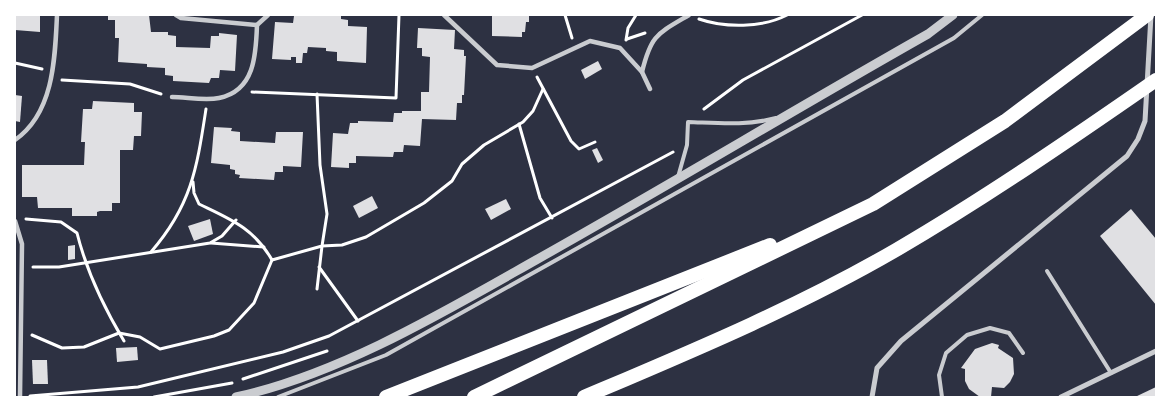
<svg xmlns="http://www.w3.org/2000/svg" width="1171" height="412" font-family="Poppins,sans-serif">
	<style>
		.building { fill: #e0e0e3 }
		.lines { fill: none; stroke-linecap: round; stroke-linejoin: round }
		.path { stroke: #fff; stroke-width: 3 }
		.service { stroke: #caccd0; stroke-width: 4 }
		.pedestrian { stroke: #caccd0; stroke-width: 4.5 }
		.minor { stroke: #caccd0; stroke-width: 5 }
		.tertiary { stroke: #caccd0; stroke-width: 9 }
		.trunk { stroke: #fff; stroke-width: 14 }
	</style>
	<rect width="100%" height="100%" fill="#2d3142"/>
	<g class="building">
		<path d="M15 15H40V32L15 30Z"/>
		<path d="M108 15H149L151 32H168V35L176 36V47L210 48 211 36H219V33L237 35 235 71 220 70 219 78H211L209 83 173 81V76L165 75V68L147 67V64L118 62 119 38H115V20H108Z"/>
		<path d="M301 15H341V19L348 20V26L367 27 366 63 337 61V52L326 51V48L308 47 307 53H303L302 63H296V57H291V60L272 59 275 22 293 23 294 16Z"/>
		<path d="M492 15H529V22H526L525 32H522V37L492 36Z"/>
		<path d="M418 28 455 30 454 49 464 50V56H466L464 95H462V103H457L456 120 422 119 420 146 404 145 403 152H394L393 157 356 156V163H349V168L331 167 333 133 348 134 350 123H358V121L393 122 394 113H402V111H421V92H429L430 57 422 56V48H417Z"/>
		<path d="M598 61 602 69 585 79 581 70Z"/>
		<path d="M15 95 22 96 20 122 15 121Z"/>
		<path d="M93 101 134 103V112H142L141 136H134L133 150H120V203H112V211H100L97 212V216H72V208H38L37 197H22V165H84L85 142H81L83 109H92Z"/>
		<path d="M214 127 232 128 231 131 240 132V141L275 143 276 132H303L301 167 283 166V172H275L274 180 239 178 240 175 235 174V170L230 169V165L211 163Z"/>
		<path d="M597 148 603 160 598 163 592 150Z"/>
		<path d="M372 196 378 208 359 218 353 206Z"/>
		<path d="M506 199 511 209 491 220 485 209Z"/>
		<path d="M1131 209 1156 239V305L1100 236Z"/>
		<path d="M210 219 213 234 194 241 188 226Z"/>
		<path d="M75 245V259L68 260V246Z"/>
		<path d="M992 343 999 345 998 348 1013 358 1014 374 1010 382 1004 388 992 387 991 397H980L969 389 965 381V369L961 368 975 349Z"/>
		<path d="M137 347 138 360 117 362 116 348Z"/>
		<path d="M32 360H47L48 384H33Z"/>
		<path d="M1156 387V397H1135Z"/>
	</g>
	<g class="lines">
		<g class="path">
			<path d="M565 15 572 38"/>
			<path d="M699 19C725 28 762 28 787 15"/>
			<path d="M627 39 645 33"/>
			<path d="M626 40 628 28 636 15"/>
			<path d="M15 63 42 69"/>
			<path d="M537 77 571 141 579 149 595 142"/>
			<path d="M62 80 130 84 161 94"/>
			<path d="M252 92 396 98 399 15"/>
			<path d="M704 109 743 80 862 15"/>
			<path d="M519 124 540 198 552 218"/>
			<path d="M193 182 194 193 199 204C230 219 254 228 272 260L322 246 327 214 320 165 317 94"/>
			<path d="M26 219 61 222 77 233C87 273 103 306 124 341"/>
			<path d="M211 243 264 247"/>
			<path d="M151 252C192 205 197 167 206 109"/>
			<path d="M33 267H59L210 243 222 236 236 220"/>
			<path d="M319 267 358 321"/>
			<path d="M317 289 322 246 342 245 366 237 424 203 452 181 462 164 484 145 523 122 533 111 543 89"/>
			<path d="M32 335 62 348 84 347 119 333 140 337 160 349 214 336 229 330 254 303 272 260"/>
			<path d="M243 379 327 351"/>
			<path d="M30 396 138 387 283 352 329 336 673 152"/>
			<path d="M154 397 232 383"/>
		</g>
		<g class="service">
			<path d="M678 177 687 145 688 122C718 123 746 126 776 118"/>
			<path d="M1047 271 1111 373"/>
			<path d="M278 397 386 355 954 38 982 15"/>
			<path d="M942 397 939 375 946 353 967 335 990 328 1009 333 1023 353"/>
		</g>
		<g class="pedestrian">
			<path d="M176 15 181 18 257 25 268 15"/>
			<path d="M444 15 497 65 532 68 590 41 620 48 642 72 650 89"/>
			<path d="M642 72C651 35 657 34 689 15"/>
			<path d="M172 97C186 97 205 101 219 98 255 91 256 54 257 25"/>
			<path d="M15 140C54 113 55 58 57 15"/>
			<path d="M15 221 22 244 20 397"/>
		</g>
		<g class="minor">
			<path d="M872 397 877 368 901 341 1127 156 1138 139 1145 121 1151 15"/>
			<path d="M1061 397 1156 351"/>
		</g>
		<path class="tertiary" d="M236 397C340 374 444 312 536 260 668 186 797 108 928 34L953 15"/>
		<g class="trunk">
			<path d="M386 397 770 245"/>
			<path d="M474 397 873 204 1005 121 1147 15"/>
			<path d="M584 397C690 352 796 308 896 250 985 198 1071 139 1156 80"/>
		</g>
	</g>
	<rect width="1171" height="412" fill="none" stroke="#ffffff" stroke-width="32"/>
</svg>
